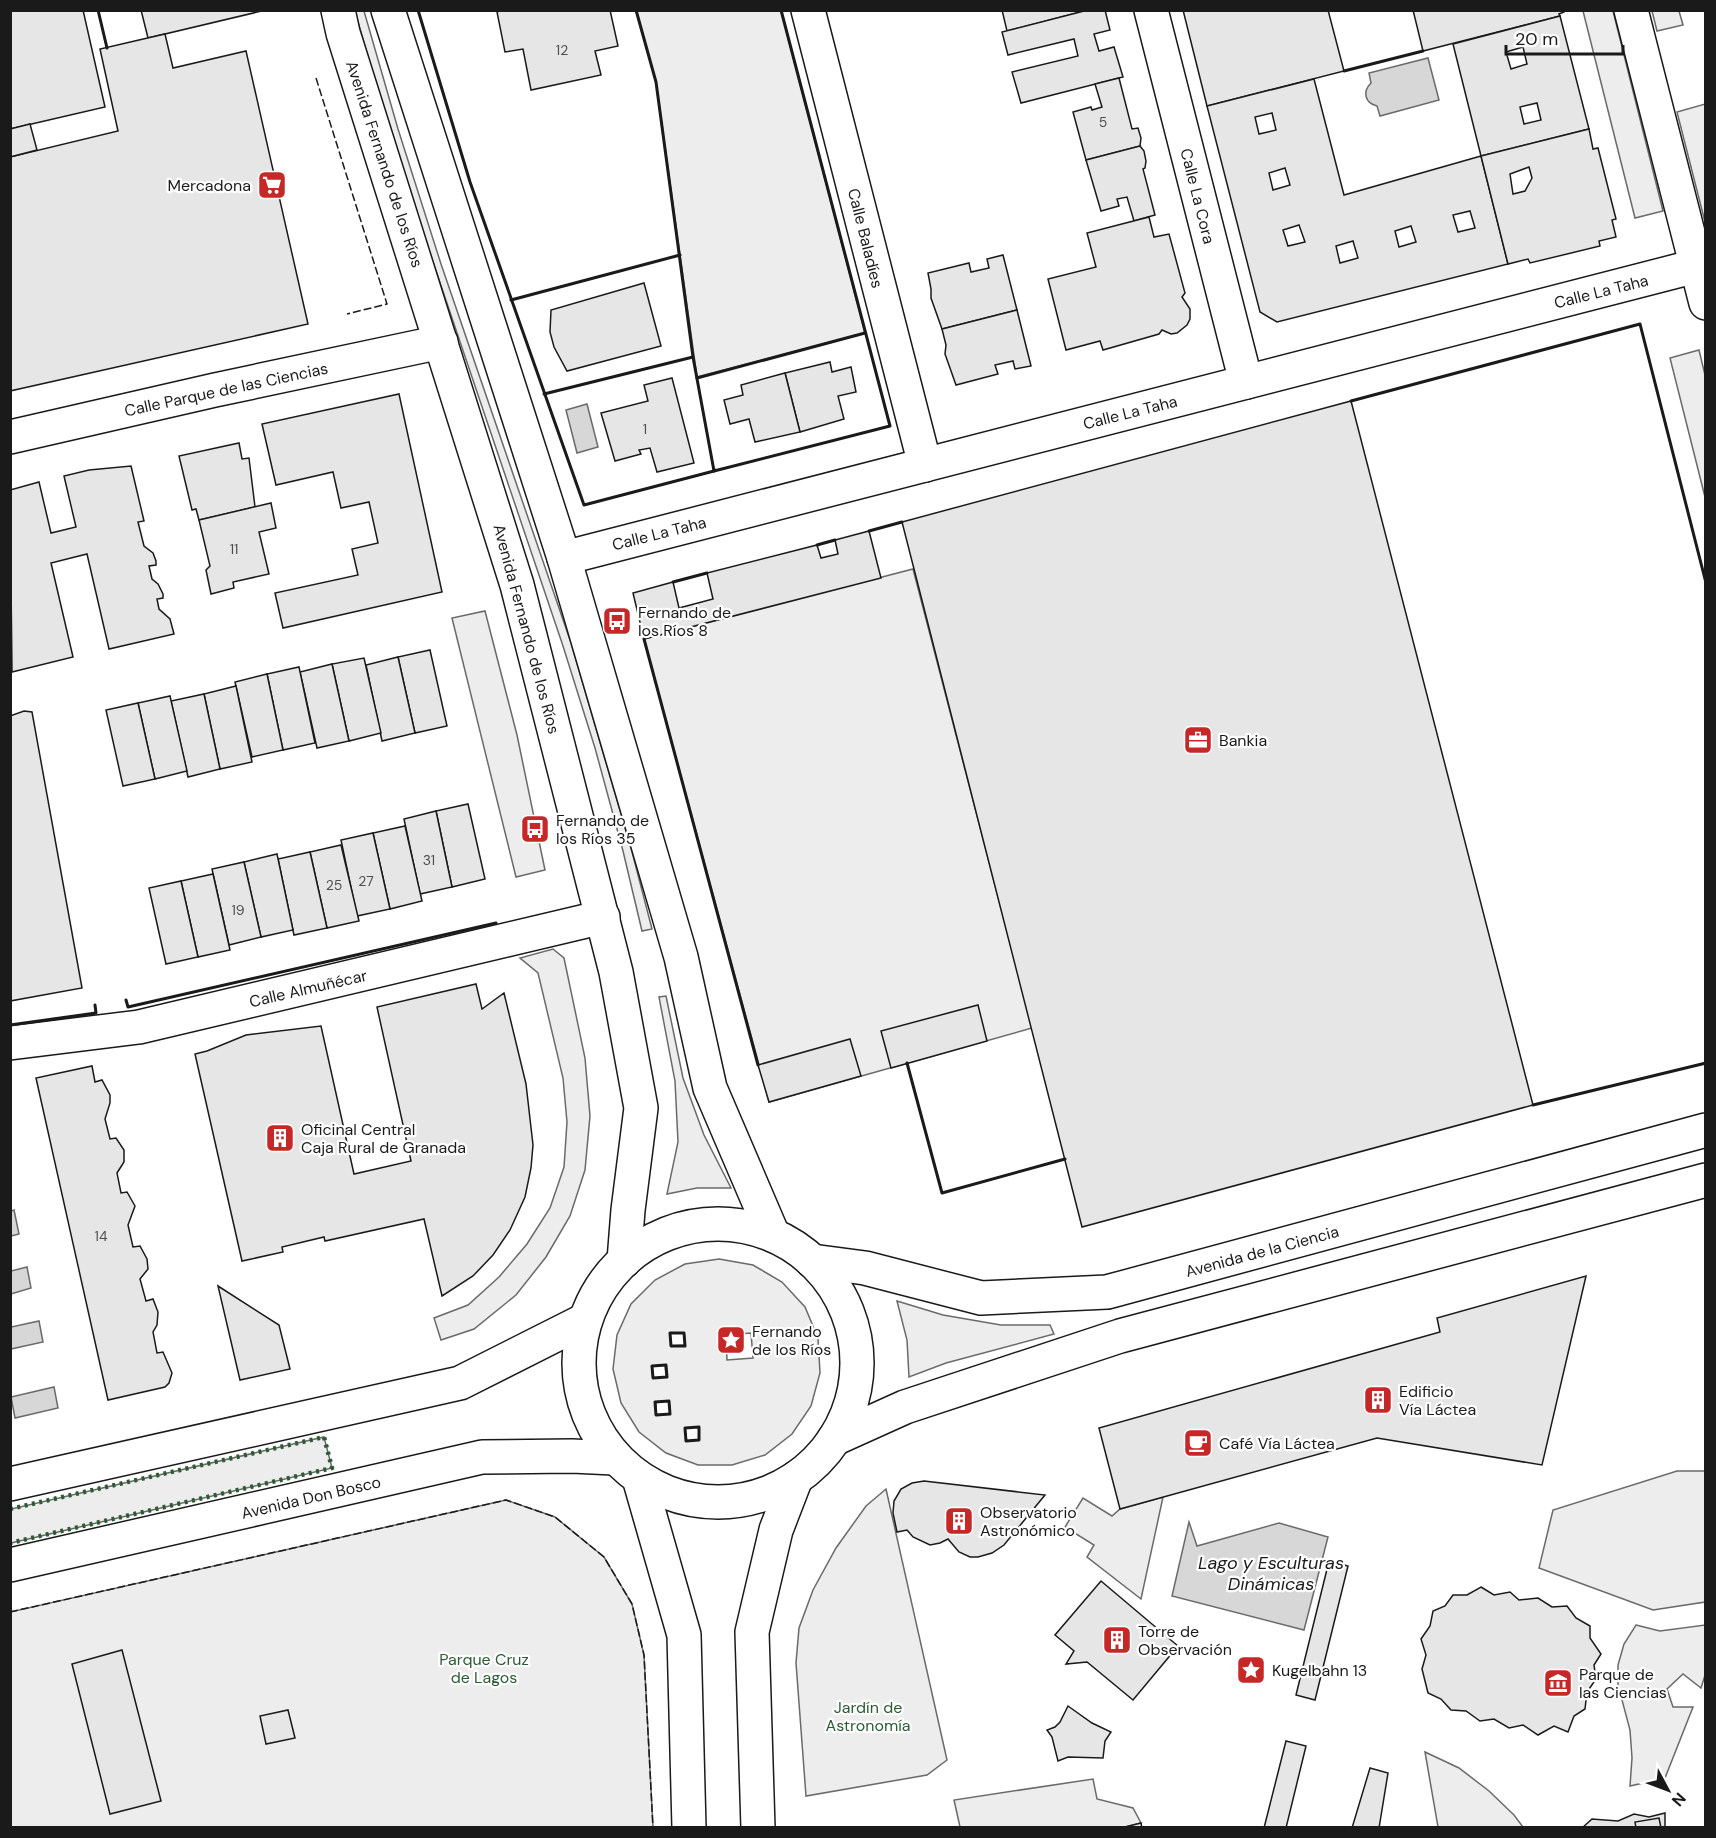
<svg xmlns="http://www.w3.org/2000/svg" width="1716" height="1838" font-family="'DM Sans',sans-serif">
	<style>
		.built { fill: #ededed; stroke: #6a6a6a; stroke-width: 1.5; fill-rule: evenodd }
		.water { fill: #d7d7d7; stroke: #6a6a6a; stroke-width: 1.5 }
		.building { fill: #e6e6e6; stroke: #1a1a1a; stroke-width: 1.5; fill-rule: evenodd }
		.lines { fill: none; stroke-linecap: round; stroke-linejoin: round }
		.minor-casing { stroke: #1a1a1a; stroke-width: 36 }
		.tertiary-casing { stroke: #1a1a1a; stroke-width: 36 }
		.secondary-casing { stroke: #1a1a1a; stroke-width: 36 }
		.primary-casing { stroke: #1a1a1a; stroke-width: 36 }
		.minor { stroke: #fff; stroke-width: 33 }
		.tertiary { stroke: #fff; stroke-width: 33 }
		.secondary { stroke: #fff; stroke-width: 33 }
		.primary { stroke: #fff; stroke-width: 33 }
		.hedge { stroke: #2b5a34; stroke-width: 4.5; stroke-dasharray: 3 4.5; stroke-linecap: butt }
		.fence { stroke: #1a1a1a; stroke-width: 1.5; stroke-dasharray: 8 3; stroke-linecap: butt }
		.wall { stroke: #1a1a1a; stroke-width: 3 }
		.labels { text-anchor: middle; stroke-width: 4.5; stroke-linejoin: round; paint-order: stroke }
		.number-label { font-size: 14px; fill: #4d4d4d }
		.street-label { font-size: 16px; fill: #1a1a1a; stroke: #fff }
		.poi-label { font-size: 16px; fill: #1a1a1a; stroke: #fff; text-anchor: start }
		.park-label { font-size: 16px; fill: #2b5a34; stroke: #fff }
		.water-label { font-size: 18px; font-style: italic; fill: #1a1a1a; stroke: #fff }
	</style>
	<rect width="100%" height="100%" fill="#fff"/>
	<g class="built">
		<path d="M355 11H364L398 129 441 264 571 643 631 848 652 929 642 931 623 851 595 748 563 646 389 132Z"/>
		<path d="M636 11H781L865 333 697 377 656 82Z"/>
		<path d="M1583 11H1613L1663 211 1635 218Z"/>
		<path d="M1652 11H1679L1683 25 1657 31Z"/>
		<path d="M1705 104 1706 105 1705 222 1677 112Z"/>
		<path d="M1699 350 1705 375V497L1670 358Z"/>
		<path d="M913 569 1032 1028 769 1102 644 639Z"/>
		<path d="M485 611 517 735 545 870 516 877 452 618Z"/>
		<path d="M553 949 564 958 585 1058 590 1116 585 1170 570 1216 546 1257 516 1295 474 1329 441 1340 434 1318 468 1305 499 1277 527 1244 550 1208 564 1167 567 1122 563 1078 538 973 520 958Z"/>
		<path d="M666 996 683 1078 704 1135 731 1188H697L667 1194 678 1142 675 1081 659 997Z"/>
		<path d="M719 1259 753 1265 782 1282 805 1307 818 1338 820 1373 811 1406 792 1434 765 1455 732 1465H698L666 1453 639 1432 621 1403 613 1369 617 1335 631 1304 655 1280 685 1264ZM670 1333H684L685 1345 671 1346ZM751 1333 753 1358 727 1360 726 1335ZM665 1365 666 1377 653 1378 652 1366ZM669 1401 670 1414 656 1415V1402ZM699 1427V1440L686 1441 685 1428Z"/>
		<path d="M897 1301 943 1315 1001 1325H1050L1054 1334 946 1363 909 1377 907 1340Z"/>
		<path d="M324 1437 332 1468 11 1543V1509Z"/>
		<path d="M1677 1471H1705V1602L1653 1610 1539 1568 1553 1510Z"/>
		<path d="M886 1489 947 1760 927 1775 806 1796 796 1663 799 1628 813 1590 836 1548 866 1506Z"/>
		<path d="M1163 1497 1141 1599 1087 1557 1094 1545 1065 1527 1083 1498 1112 1516 1120 1509Z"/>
		<path d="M506 1500 555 1517 604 1557 632 1604 644 1655 653 1827H11L10 1612Z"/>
		<path d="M1636 1625 1660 1631 1705 1625 1706 1672 1701 1688 1683 1674 1667 1689 1673 1707H1693L1665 1778 1630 1786 1632 1758 1630 1730 1618 1685V1665L1624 1644Z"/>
		<path d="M1425 1752 1459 1768 1489 1791 1514 1815 1523 1827H1438Z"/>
		<path d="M1093 1779 1097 1799 1133 1808 1141 1823 1121 1828 960 1827 954 1800Z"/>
	</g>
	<g class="water">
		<path d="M1428 58 1439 100 1380 116 1377 106C1365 103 1362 92 1371 83L1369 73Z"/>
		<path d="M587 404 598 447 577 453 566 410Z"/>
		<path d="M14 1210 19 1234 11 1236V1211Z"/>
		<path d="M27 1267 31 1288 11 1294V1271Z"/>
		<path d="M39 1321 43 1342 11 1349V1327Z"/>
		<path d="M54 1387 58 1408 15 1418 11 1397Z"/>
		<path d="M1189 1522 1197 1546 1279 1523 1328 1537 1304 1630 1172 1596Z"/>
	</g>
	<g class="building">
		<path d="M10 10H83L105 107 10 129Z"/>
		<path d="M141 10H266L148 38Z"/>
		<path d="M502 10H610L618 46 595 51 601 75 531 90 523 49 505 52 497 12Z"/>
		<path d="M1002 10H1088L1007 31Z"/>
		<path d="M1105 10 1110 30 1094 34 1099 51 1114 47 1123 77 1021 103 1012 72 1078 56 1074 39 1008 55 1002 32 1088 10Z"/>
		<path d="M1183 10H1328L1344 71 1207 106Z"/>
		<path d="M1413 10H1564V12L1559 14 1560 16 1423 51Z"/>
		<path d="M1560 16 1589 129 1481 156 1453 44ZM1523 47 1527 64 1511 69 1506 52ZM1537 103 1541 120 1524 124 1520 107Z"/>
		<path d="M165 34 173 68 246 51 308 324 10 391V157L118 131 100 49Z"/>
		<path d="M1119 78 1132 129 1138 128 1141 138 1140 146 1086 160 1073 112 1091 107 1092 110 1102 107 1095 84Z"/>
		<path d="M1314 79 1344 195 1481 156 1508 264 1277 322 1260 312 1207 106ZM1272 113 1276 130 1259 134 1255 117ZM1285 168 1290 185 1273 190 1269 173ZM1470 211 1475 228 1458 232 1453 215ZM1299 225 1305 242 1288 246 1283 230ZM1411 226 1416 242 1399 247 1395 231ZM1353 241 1358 258 1340 263 1336 246Z"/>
		<path d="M30 124 37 150 10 157V129Z"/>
		<path d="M1589 129 1593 149 1598 148 1616 219 1612 220 1616 237 1599 241 1600 246 1530 263 1528 259 1508 264 1481 156ZM1529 167 1532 178 1525 191 1513 194 1510 174Z"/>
		<path d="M1140 146 1144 151 1146 161 1145 168 1143 169 1155 215 1134 221 1127 197 1117 199 1119 206 1101 211 1086 160Z"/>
		<path d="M1149 217 1154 237 1169 234 1185 293 1182 297 1190 309V319L1187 325 1177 333 1171 334 1162 330 1159 334 1103 350 1100 341 1066 350 1048 279 1096 267 1087 233Z"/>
		<path d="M1003 255 1017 310 942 329 931 298V289L928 273 969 263 971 272 989 268 987 259Z"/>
		<path d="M644 283 661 346 567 371 554 347 550 332 551 310Z"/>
		<path d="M1017 310 1031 366 1015 369 1013 361 995 365 998 374 956 385 945 354 946 345 942 329Z"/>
		<path d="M830 362 832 372 851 367 856 392 838 396 844 419 800 432 785 373Z"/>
		<path d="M785 373 800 432 755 442 749 419 730 424 724 400 743 395 741 385Z"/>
		<path d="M672 378 694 463 657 472 650 448 639 450 641 454 615 461 601 413 648 401 644 385Z"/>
		<path d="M399 394 442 592 283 628 275 593 358 575 352 549 378 543 369 502 341 508 333 472 276 485 262 424Z"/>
		<path d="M1351 401 1533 1105 1082 1227 902 522Z"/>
		<path d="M239 443 242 459 249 458 255 507 199 520 196 509 192 510 179 456Z"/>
		<path d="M131 466 144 521 138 522 144 546 153 553 156 561V565L149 566 152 579 158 584 163 594V598L157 599 159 609 170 619 174 634 109 649 87 554 51 563 73 657 12 672 10 490 39 482 51 533 76 527 64 476 89 470Z"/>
		<path d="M271 503 276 528 259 532 269 574 233 582 234 588 211 594 206 570 210 566 199 520Z"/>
		<path d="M869 531 881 578 644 639 633 593 673 582 679 608 713 599 707 573 817 545 821 558 838 554 835 540Z"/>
		<path d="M430 650 447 726 415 733 398 657Z"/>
		<path d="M398 657 415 733 382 741 366 665Z"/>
		<path d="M364 658 381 733 349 741 332 664Z"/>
		<path d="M332 664 349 741 317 748 300 672Z"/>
		<path d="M299 667 315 743 283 750 267 674Z"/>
		<path d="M267 674 283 750 252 757 235 682Z"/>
		<path d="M236 686 252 762 220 769 204 694Z"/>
		<path d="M204 694 220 769 188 777 171 701Z"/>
		<path d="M170 696 187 771 155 779 138 703Z"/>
		<path d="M138 703 155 779 123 786 106 710Z"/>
		<path d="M24 711 32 712 82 988 10 1001V716Z"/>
		<path d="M468 804 485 879 452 887 436 811Z"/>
		<path d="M436 811 452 887 420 894 404 819Z"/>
		<path d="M405 826 422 901 390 909 373 833Z"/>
		<path d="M373 833 390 909 357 916 341 840Z"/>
		<path d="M341 845 359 921 327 928 310 852Z"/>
		<path d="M310 852 327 928 294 935 278 859Z"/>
		<path d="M277 854 293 930 261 937 244 862Z"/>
		<path d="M244 862 261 937 229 945 212 869Z"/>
		<path d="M213 874 230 950 198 957 181 881Z"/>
		<path d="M181 881 198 957 166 964 149 888Z"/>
		<path d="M476 984 482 1009 504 993 526 1084 533 1145 531 1168 525 1197 510 1230 493 1255 473 1276 442 1296 424 1219 325 1241 324 1237 282 1247 283 1252 242 1261 195 1054 207 1051 246 1035 321 1026 354 1174 411 1161 377 1007Z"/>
		<path d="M978 1005 987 1041 891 1068 881 1031Z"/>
		<path d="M850 1039 861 1076 769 1102 758 1065Z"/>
		<path d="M92 1066 95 1082 102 1080 110 1095V1103L105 1119 110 1139 116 1138 124 1150V1162L117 1173 121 1193 127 1192 135 1206 128 1225 133 1247 140 1246 147 1259 148 1269 140 1279 146 1301 153 1299 158 1312 157 1325 153 1332 157 1353 163 1352 172 1373 169 1383 165 1387 108 1400 36 1078Z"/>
		<path d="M1586 1276 1542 1465 1377 1438 1120 1509 1099 1428 1440 1332 1437 1318Z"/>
		<path d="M218 1286 279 1325 290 1369 240 1380Z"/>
		<path d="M924 1481 1045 1495 1004 1545 992 1553 978 1557H970L959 1552 948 1539 940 1543 930 1545 913 1537 907 1530 897 1532 893 1513 894 1501 901 1489 912 1483Z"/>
		<path d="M1329 1561 1348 1566 1315 1700 1296 1695Z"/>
		<path d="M1101 1581 1178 1646 1133 1700 1087 1662 1066 1664 1074 1651 1055 1635Z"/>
		<path d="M1481 1587 1494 1595 1510 1592 1519 1600 1538 1598 1552 1607 1567 1606 1576 1618 1590 1626V1638L1601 1654 1594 1665 1596 1679 1587 1692 1585 1709 1574 1716 1568 1732 1554 1726 1538 1735 1523 1725 1509 1728 1494 1719 1480 1721 1466 1711 1451 1710 1441 1699 1428 1693 1422 1669 1426 1655 1421 1639 1430 1626 1433 1611 1445 1606 1453 1595H1467Z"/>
		<path d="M122 1650 161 1801 110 1814 72 1664Z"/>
		<path d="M1068 1706 1092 1723 1111 1732 1105 1741 1103 1758 1068 1757 1058 1761 1052 1737 1047 1730 1055 1727 1060 1722Z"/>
		<path d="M288 1710 295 1738 266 1744 260 1716Z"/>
		<path d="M1286 1741 1306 1746 1286 1828H1264Z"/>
		<path d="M1370 1768 1388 1773 1379 1828H1352Z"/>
		<path d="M1665 1813V1828H1582L1592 1819 1618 1821 1634 1814 1649 1817Z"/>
		<path d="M1659 1818 1661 1828H1636L1635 1822Z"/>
		<path d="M1141 1823 1142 1828H1121Z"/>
	</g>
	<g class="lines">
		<g class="minor-casing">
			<g id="minor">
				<path d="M808 10 925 465"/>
				<path d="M1151 10 1246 382"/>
				<path d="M10 1043 139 1027 603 917"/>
			</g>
		</g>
		<g class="tertiary-casing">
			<g id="tertiary">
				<path d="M1631 10 1706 303"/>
				<path d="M10 437 215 390 441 342"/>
				<path d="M564 558 1696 266"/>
			</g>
		</g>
		<g class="secondary-casing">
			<g id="secondary">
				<path d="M812 1261 865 1268 981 1298 1107 1292 1706 1130"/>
				<path d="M834 1439 905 1407 1120 1336 1706 1180"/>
				<path d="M10 1484 460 1383 585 1320"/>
				<path d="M10 1565 482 1457 572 1456 614 1458"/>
			</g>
		</g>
		<g class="primary-casing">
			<g id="primary">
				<path d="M338 10 343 33 517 585 616 972 641 1108 628 1210 624 1261"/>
				<path d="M388 10 564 558 681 957 710 1088 773 1235"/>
				<circle cx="718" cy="1363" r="139"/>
				<path d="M639 1478 684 1635 689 1828"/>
				<path d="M758 1828 752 1632 776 1530 796 1478"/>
			</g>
		</g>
		<use href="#minor" class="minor"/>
		<use href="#tertiary" class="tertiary"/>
		<use href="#secondary" class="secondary"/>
		<use href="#primary" class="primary"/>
		<path class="hedge" d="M10 1509 324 1437 332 1468 10 1543"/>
		<g class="fence">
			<path d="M1704 10 1706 16"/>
			<path d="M316 78 387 304 347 314"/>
			<path d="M10 1612 506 1500 555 1517 604 1557 632 1604 644 1655 653 1828"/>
		</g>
		<g class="wall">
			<path d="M98 10 107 48"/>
			<path d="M418 10 470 182 584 505 714 471 693 357 656 82 636 10"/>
			<path d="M1344 71 1423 51"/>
			<path d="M511 300 680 255"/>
			<path d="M697 378 865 333"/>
			<path d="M544 394 693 357"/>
			<path d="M1351 401 1640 324 1706 583"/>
			<path d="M714 469V471L890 426 781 10"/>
			<path d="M869 531 902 522"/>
			<path d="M817 545 835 540"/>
			<path d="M673 582 707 573"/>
			<path d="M644 639 758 1065"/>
			<path d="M126 1000 128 1007 496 923"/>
			<path d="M10 1025 96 1013 95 1005"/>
			<path d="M907 1063 942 1193 1065 1159"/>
			<path d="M1533 1105 1706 1063"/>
			<path d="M670 1333H684L685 1346H671Z"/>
			<path d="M666 1365 667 1377 653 1378 652 1366Z"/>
			<path d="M669 1401 670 1414 656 1415 655 1402Z"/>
			<path d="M699 1427V1440L686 1441 685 1428Z"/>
		</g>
	</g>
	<defs>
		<g id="supermarket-square" transform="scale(1.5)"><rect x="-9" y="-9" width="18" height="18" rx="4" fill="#c62828" stroke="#fff"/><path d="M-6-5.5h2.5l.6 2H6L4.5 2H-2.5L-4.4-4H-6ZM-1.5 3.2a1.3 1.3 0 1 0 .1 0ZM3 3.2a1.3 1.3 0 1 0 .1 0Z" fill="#fff"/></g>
		<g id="bus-square" transform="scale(1.5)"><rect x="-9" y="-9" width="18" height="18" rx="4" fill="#c62828" stroke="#fff"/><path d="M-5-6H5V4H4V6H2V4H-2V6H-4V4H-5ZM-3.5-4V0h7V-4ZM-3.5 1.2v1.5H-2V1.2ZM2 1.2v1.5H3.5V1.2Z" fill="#fff"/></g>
		<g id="office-square" transform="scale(1.5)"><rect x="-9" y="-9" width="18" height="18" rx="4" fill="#c62828" stroke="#fff"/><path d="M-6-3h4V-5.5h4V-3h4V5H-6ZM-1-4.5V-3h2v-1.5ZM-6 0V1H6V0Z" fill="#fff"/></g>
		<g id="building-square" transform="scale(1.5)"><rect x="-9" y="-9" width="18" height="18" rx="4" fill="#c62828" stroke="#fff"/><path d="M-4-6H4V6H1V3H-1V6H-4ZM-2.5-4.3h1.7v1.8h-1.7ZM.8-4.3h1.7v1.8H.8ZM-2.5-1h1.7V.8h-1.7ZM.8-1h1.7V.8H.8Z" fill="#fff"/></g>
		<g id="sight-square" transform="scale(1.5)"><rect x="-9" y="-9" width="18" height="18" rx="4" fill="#c62828" stroke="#fff"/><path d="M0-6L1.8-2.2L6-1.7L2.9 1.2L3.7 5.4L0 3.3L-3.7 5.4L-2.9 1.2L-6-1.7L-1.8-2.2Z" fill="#fff"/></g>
		<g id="cafe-square" transform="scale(1.5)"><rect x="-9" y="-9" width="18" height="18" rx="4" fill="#c62828" stroke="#fff"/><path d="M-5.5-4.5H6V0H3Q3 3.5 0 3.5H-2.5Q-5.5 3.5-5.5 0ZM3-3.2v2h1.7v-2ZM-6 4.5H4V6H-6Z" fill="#fff"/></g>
		<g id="museum-square" transform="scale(1.5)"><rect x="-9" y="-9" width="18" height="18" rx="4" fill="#c62828" stroke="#fff"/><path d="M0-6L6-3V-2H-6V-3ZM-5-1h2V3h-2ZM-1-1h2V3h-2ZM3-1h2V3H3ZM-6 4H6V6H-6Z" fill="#fff"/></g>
	</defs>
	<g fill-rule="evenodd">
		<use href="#supermarket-square" x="272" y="185"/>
		<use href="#bus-square" x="617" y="621"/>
		<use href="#office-square" x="1198" y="740"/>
		<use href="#bus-square" x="535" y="829"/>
		<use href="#building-square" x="280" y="1138"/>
		<use href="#sight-square" x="731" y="1340"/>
		<use href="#building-square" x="1378" y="1400"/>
		<use href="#cafe-square" x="1198" y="1443"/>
		<use href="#building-square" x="959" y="1521"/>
		<use href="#building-square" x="1117" y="1640"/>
		<use href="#sight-square" x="1251" y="1670"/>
		<use href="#museum-square" x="1558" y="1683"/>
	</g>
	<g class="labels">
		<g class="number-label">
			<text x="562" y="55">12</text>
			<text x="1103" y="127">5</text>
			<text x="645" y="434">1</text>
			<text x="234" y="554">11</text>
			<text x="429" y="865">31</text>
			<text x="366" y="886">27</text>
			<text x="334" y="890">25</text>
			<text x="238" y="915">19</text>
			<text x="101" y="1241">14</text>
		</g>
		<g class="street-label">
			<text transform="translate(385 164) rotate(72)" y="6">Avenida Fernando de los Ríos</text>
			<text transform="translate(1198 196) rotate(76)" y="6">Calle La Cora</text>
			<text transform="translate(866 238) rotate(76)" y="6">Calle Baladíes</text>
			<text transform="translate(1601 291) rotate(-14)" y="6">Calle La Taha</text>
			<text transform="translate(226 389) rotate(-12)" y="6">Calle Parque de las Ciencias</text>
			<text transform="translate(1130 412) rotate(-14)" y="6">Calle La Taha</text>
			<text transform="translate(659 533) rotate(-14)" y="6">Calle La Taha</text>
			<text transform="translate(527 629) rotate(75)" y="6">Avenida Fernando de los Ríos</text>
			<text transform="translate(308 988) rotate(-13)" y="6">Calle Almuñécar</text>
			<text transform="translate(1262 1251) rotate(-15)" y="6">Avenida de la Ciencia</text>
			<text transform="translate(311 1497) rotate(-13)" y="6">Avenida Don Bosco</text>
		</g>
		<g class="poi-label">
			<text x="251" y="191" text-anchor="end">Mercadona</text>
			<text x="638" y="618">Fernando de<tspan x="638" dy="18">los Ríos 8</tspan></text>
			<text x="1219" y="746">Bankia</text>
			<text x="556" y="826">Fernando de<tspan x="556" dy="18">los Ríos 35</tspan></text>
			<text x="301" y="1135">Oficinal Central<tspan x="301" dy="18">Caja Rural de Granada</tspan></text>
			<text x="752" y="1337">Fernando<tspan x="752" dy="18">de los Ríos</tspan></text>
			<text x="1399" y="1397">Edificio<tspan x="1399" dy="18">Vía Láctea</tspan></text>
			<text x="1219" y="1449">Café Vía Láctea</text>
			<text x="980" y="1518">Observatorio<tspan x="980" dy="18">Astronómico</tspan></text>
			<text x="1138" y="1637">Torre de<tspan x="1138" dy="18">Observación</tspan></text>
			<text x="1272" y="1676">Kugelbahn 13</text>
			<text x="1579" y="1680">Parque de<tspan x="1579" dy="18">las Ciencias</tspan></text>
		</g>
		<g class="park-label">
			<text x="484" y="1665">Parque Cruz<tspan x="484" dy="18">de Lagos</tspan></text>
			<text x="868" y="1713">Jardín de<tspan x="868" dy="18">Astronomía</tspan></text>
		</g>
		<g class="water-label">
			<text x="1271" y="1569">Lago y Esculturas<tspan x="1271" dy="21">Dinámicas</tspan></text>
		</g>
	</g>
	<rect width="1716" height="1838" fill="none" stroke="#1a1a1a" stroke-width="24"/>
	<g transform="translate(1668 1790) rotate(131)" stroke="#ffffff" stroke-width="4.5" paint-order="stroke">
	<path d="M0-4.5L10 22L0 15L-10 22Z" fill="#1a1a1a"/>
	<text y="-9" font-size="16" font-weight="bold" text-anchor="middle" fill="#1a1a1a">N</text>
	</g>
	<path d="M1506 45v9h117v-9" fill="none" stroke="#1a1a1a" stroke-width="3"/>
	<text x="1515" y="45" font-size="18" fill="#1a1a1a" stroke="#ffffff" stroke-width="4.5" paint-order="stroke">20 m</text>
</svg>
